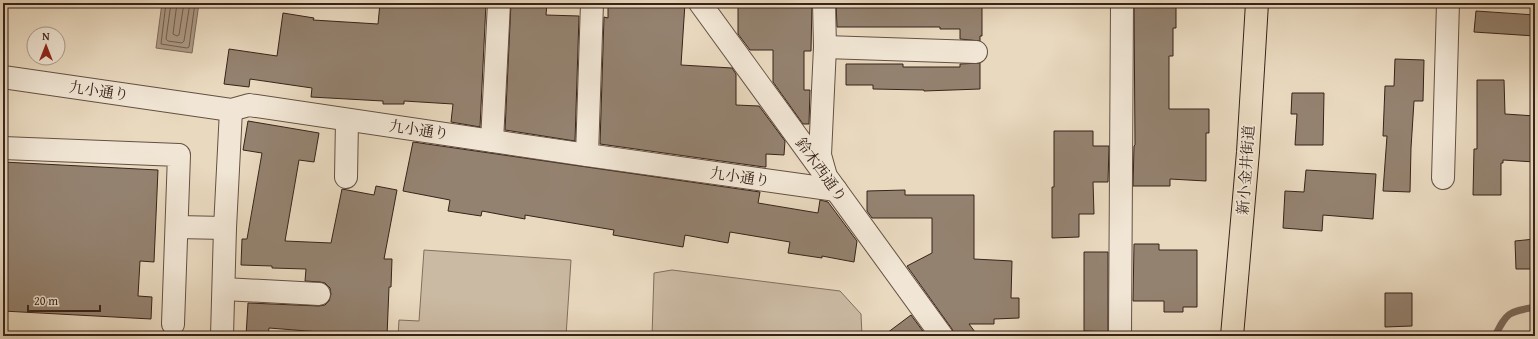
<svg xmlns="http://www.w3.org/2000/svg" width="1538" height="339" font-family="'Gentium Book Plus','Noto Serif JP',serif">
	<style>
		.green { fill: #cbbaa3; stroke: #826e5e }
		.water { fill: #ad9b87; stroke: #7e6b5b }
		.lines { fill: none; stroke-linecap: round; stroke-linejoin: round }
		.shore { stroke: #725f50; stroke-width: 1 }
		.stream { stroke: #7e6b5b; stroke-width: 7 }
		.building { fill: #948270; stroke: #38231a }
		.minor-casing { stroke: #645043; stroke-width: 24 }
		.major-casing { stroke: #38231a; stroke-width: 24 }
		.minor { stroke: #f1e6d5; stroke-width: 22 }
		.major { stroke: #e9d9bf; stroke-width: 22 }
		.labels { text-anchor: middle; stroke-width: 3.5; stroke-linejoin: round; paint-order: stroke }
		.street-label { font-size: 15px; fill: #38231a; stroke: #f1e6d5 }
	</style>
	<rect width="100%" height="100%" fill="#e9d9bf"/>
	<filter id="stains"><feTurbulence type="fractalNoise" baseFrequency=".005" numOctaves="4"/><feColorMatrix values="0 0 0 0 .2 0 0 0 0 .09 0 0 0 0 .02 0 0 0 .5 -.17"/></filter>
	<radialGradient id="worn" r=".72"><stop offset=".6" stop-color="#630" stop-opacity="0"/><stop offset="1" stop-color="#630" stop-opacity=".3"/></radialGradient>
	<g class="green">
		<path d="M424 250 571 260 566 336H398L399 320 419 321Z"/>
		<path d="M672 270 840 291 861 314 862 336H652L654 273Z"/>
	</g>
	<path class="water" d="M162 3H199L192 53 156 48Z"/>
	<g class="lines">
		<g class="shore">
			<path d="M166 3 161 44 187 48 189 47 195 3"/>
			<path d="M171 3 166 39 168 41 182 43 184 41 190 3"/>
			<path d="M177 3 173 34 177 36 179 35 184 3"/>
		</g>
		<path class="stream" d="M1495 336C1507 312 1508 312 1535 307"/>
	</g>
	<g class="building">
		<path d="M380 3H486L480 127 451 122 453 104 404 101V104H383V101L311 97 312 88 250 79 249 87 224 84 229 49 277 56 283 13 314 18 313 20 378 24Z"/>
		<path d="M511 3H547L546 15 579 16 575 141 505 130Z"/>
		<path d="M608 3H685L681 65 732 68 736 74V105L759 106 785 141 784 155 766 154V167H764L600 144 604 17 608 18Z"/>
		<path d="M738 3H812L811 51H804V90H810L809 124H803L773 82V50H750L738 34Z"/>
		<path d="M836 3 982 4V36H980V41L960 39V29H940V27H837Z"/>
		<path d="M1134 3H1176V28H1173V56H1169V109H1209V133H1206V181L1170 179V186H1133L1134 146 1135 145Z"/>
		<path d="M1476 11 1535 15V36L1474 32Z"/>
		<path d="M1395 59 1424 60 1423 101H1414L1411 148 1410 192 1383 191 1387 136H1383L1385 86H1394Z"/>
		<path d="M980 63V89L924 91V90L873 89V85H846V64H903V67H960V64Z"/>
		<path d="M1477 80H1504L1505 114 1535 116V162L1503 160V163H1501V195H1473L1474 149H1477Z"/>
		<path d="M1292 93H1324L1323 145H1295L1297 114H1291Z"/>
		<path d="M248 121 319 133 314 162 299 160 285 241 331 243 342 189 374 195 376 186 397 190 384 259H392L391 287H389L387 336H333V333L269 328 268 336H246L248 303 319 306 325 305 329 301 331 294 330 288 325 283 320 282 305 281 306 269 272 268V266L241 265 242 239H247L262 153 243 150Z"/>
		<path d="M1054 131H1093V146H1109L1108 182H1093L1094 214H1079V237L1052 238V187H1054Z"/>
		<path d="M413 142 760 192 758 203 818 213 820 200 828 202 857 241 854 262 822 256V258L788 253 790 242 730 232 728 243 685 235 683 247 613 235 614 230 525 215V219L482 211 481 216 448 211 450 200 403 191Z"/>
		<path d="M3 162 158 170 154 262 140 261 138 296 152 297 151 319 3 311Z"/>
		<path d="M1306 170 1376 174 1373 219 1323 215 1322 231 1283 228 1285 191 1304 192Z"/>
		<path d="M905 190V195H974V259L1012 261 1011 298H1019V318L994 319V324H969L978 336H955L952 329 907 266 932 253V218H872L867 211V191Z"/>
		<path d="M1535 239V269H1516L1515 241Z"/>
		<path d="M1134 244H1159V250H1197V307H1183V312H1164V301H1133Z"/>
		<path d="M1084 252H1108V332L1084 331Z"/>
		<path d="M1385 293H1412V326L1385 327Z"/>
		<path d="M911 315 925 334 923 336H883Z"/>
	</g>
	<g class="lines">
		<g class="minor-casing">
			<g id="minor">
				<path d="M700 3 942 336"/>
				<path d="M824 3 825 47 820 155 825 173"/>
				<path d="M825 47 976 52"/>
				<path d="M3 77 231 110 249 105 587 155 836 190"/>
				<path d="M492 141 499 3"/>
				<path d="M3 148 179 155 173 324"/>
				<path d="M587 155 592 3"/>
				<path d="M346 177 347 120"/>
				<path d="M1443 178 1448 3"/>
				<path d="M177 227 225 228"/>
				<path d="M224 289 319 294"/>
				<path d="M222 336 225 228 231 110"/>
				<path d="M1120 336 1122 3"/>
			</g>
		</g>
		<g class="major-casing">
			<path id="major" d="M1232 336 1248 152 1257 3"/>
		</g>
		<use href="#minor" class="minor"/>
		<use href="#major" class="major"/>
	</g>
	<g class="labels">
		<g class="street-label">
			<text transform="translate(99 91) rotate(8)" y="5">九小通り</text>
			<text transform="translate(419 130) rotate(8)" y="5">九小通り</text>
			<text transform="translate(821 170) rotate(54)" y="5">鈴木西通り</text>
			<text transform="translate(1246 170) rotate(-86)" y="5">新小金井街道</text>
			<text transform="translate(740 177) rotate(8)" y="5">九小通り</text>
		</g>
	</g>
	<rect width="1538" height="339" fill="none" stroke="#e9d9bf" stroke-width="16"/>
	<rect x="4" y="4" width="1530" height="331" fill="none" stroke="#38231a" stroke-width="2"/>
	<rect x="8" y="8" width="1522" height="323" fill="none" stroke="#38231a"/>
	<g transform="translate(46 46)"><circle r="19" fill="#f1e6d5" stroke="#a7988a"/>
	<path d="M0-3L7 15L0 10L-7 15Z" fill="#8f2418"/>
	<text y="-6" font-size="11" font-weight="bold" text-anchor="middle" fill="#38231a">N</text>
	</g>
	<path d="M28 305v6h72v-6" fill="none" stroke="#38231a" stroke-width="2"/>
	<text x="34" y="305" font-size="12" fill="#38231a" stroke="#f1e6d5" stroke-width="3" paint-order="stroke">20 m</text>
	<rect width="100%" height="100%" filter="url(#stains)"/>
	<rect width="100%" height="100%" fill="url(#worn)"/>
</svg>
